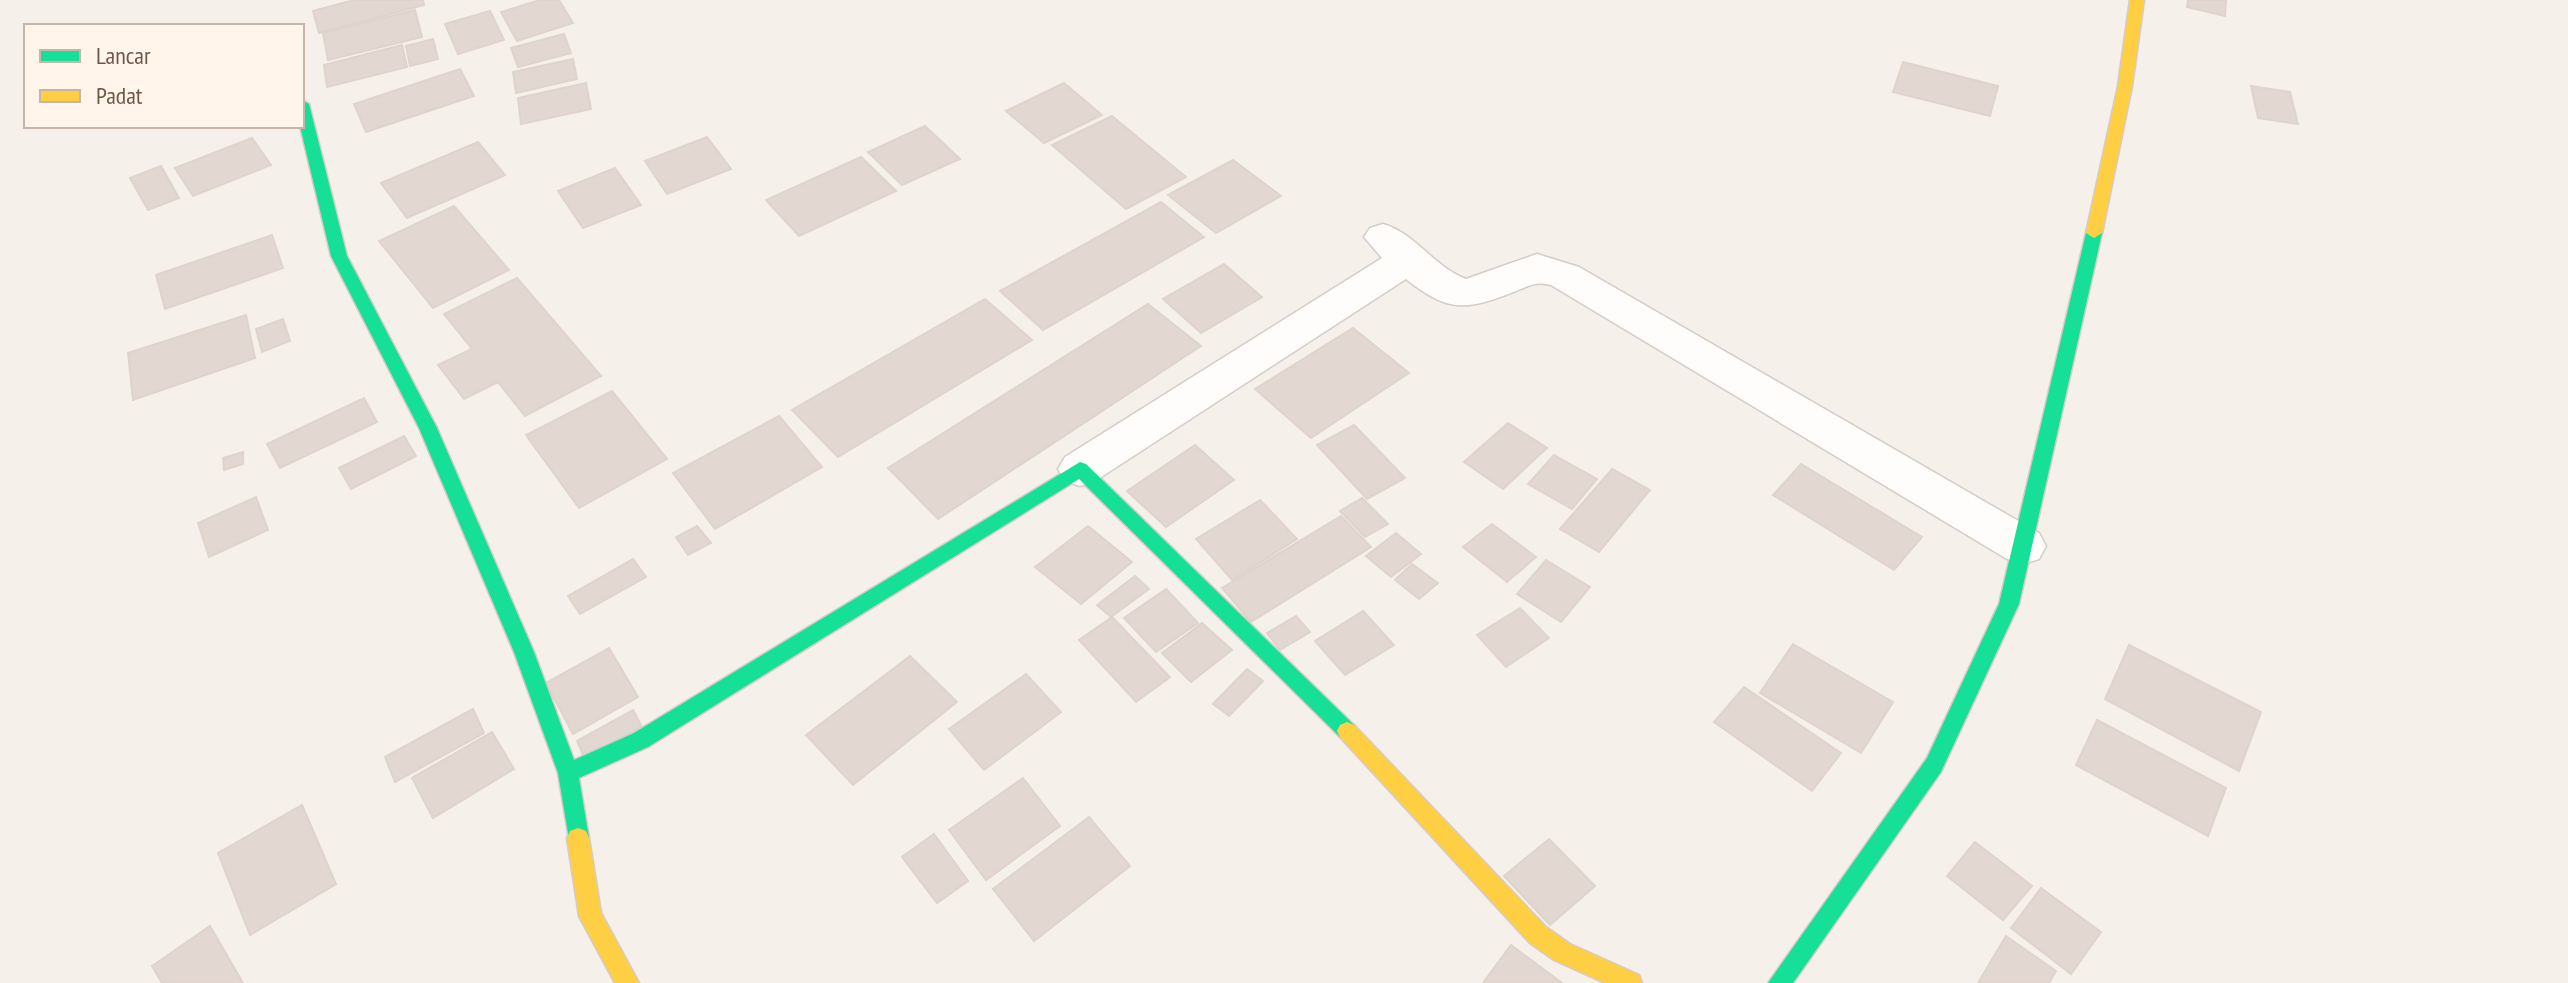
<svg xmlns="http://www.w3.org/2000/svg" width="2568" height="983" font-family="'PT Sans Narrow',sans-serif">
	<style>
		.building { fill: #e2d8d1; stroke: #dfd3cc; stroke-width: 2 }
		.lines { fill: none; stroke-linecap: round; stroke-linejoin: round }
		.street-casing { stroke: #d4ccc7; stroke-width: 3 }
		.fast-casing { stroke: #d5ccc6; stroke-width: 3 }
		.slow-casing { stroke: #d5ccc6; stroke-width: 3 }
		.street { fill: #fefdfc; fill-rule: evenodd }
		.fast { fill: #16e098; fill-rule: evenodd }
		.slow { fill: #ffcf43; fill-rule: evenodd }
	</style>
	<rect width="100%" height="100%" fill="#f6f0ea"/>
	<g class="building">
		<path d="M354 0H423L424 5 319 33 313 11Z"/>
		<path d="M540 0H559L573 23 517 41 501 12Z"/>
		<path d="M2188 0H2226L2225 16 2187 7Z"/>
		<path d="M415 10 422 37 328 60 323 33Z"/>
		<path d="M490 11 504 40 458 54 445 24Z"/>
		<path d="M564 34 571 53 518 67 511 48Z"/>
		<path d="M433 39 438 59 410 66 406 46Z"/>
		<path d="M402 45 407 67 327 87 324 65Z"/>
		<path d="M573 59 577 79 516 93 513 72Z"/>
		<path d="M1903 62 1998 86 1990 116 1893 92Z"/>
		<path d="M460 69 474 96 366 132 354 104Z"/>
		<path d="M586 83 591 109 521 124 518 98Z"/>
		<path d="M1064 83 1102 115 1044 143 1006 111Z"/>
		<path d="M2251 86 2290 92 2298 124 2258 118Z"/>
		<path d="M1112 116 1186 177 1126 209 1052 145Z"/>
		<path d="M925 126 960 159 902 185 868 152Z"/>
		<path d="M707 137 731 169 667 194 645 161Z"/>
		<path d="M252 138 271 165 193 196 175 168Z"/>
		<path d="M478 142 505 175 407 218 381 183Z"/>
		<path d="M861 157 896 191 799 236 766 200Z"/>
		<path d="M1233 160 1281 196 1216 233 1168 195Z"/>
		<path d="M161 166 179 198 148 210 130 178Z"/>
		<path d="M615 168 641 205 583 228 558 191Z"/>
		<path d="M1161 202 1204 237 1043 330 1000 291Z"/>
		<path d="M454 206 509 270 433 308 379 241Z"/>
		<path d="M272 235 283 268 165 309 156 275Z"/>
		<path d="M1224 264 1262 297 1201 333 1163 299Z"/>
		<path d="M517 278 601 376 525 416 498 382 464 399 438 365 472 349 444 314Z"/>
		<path d="M985 299 1032 340 838 457 792 410Z"/>
		<path d="M1148 304 1201 346 938 519 888 468Z"/>
		<path d="M246 315 255 358 133 400 128 353Z"/>
		<path d="M283 319 290 341 262 352 256 329Z"/>
		<path d="M1353 328 1409 373 1311 438 1255 389Z"/>
		<path d="M612 391 667 459 579 508 526 435Z"/>
		<path d="M364 398 377 422 280 468 267 444Z"/>
		<path d="M779 416 822 467 715 529 673 473Z"/>
		<path d="M1508 423 1547 448 1503 489 1464 462Z"/>
		<path d="M1354 425 1405 478 1367 499 1317 445Z"/>
		<path d="M404 436 416 456 351 489 339 468Z"/>
		<path d="M1195 445 1234 480 1166 527 1127 491Z"/>
		<path d="M243 452V464L224 470 223 458Z"/>
		<path d="M1554 455 1597 479 1572 509 1528 484Z"/>
		<path d="M1801 464 1922 537 1894 570 1773 495Z"/>
		<path d="M1612 469 1650 490 1599 552 1560 529Z"/>
		<path d="M256 497 268 530 209 557 198 523Z"/>
		<path d="M1362 498 1388 524 1365 537 1340 511Z"/>
		<path d="M1260 500 1297 539 1232 580 1196 539Z"/>
		<path d="M1341 516 1371 547 1251 622 1222 588Z"/>
		<path d="M1492 524 1536 557 1507 582 1463 547Z"/>
		<path d="M697 526 711 543 688 555 676 537Z"/>
		<path d="M1088 526 1132 562 1081 604 1035 567Z"/>
		<path d="M1396 533 1421 554 1391 577 1366 556Z"/>
		<path d="M633 559 646 577 580 614 568 596Z"/>
		<path d="M1546 560 1590 587 1561 622 1517 594Z"/>
		<path d="M1412 564 1438 583 1419 599 1395 580Z"/>
		<path d="M1135 576 1149 589 1111 617 1097 605Z"/>
		<path d="M1166 589 1198 623 1156 652 1124 618Z"/>
		<path d="M1520 608 1549 638 1506 667 1477 635Z"/>
		<path d="M1363 611 1394 645 1345 675 1315 641Z"/>
		<path d="M1296 616 1310 632 1280 650 1267 633Z"/>
		<path d="M1112 617 1170 677 1136 702 1079 640Z"/>
		<path d="M1202 623 1232 650 1191 682 1162 653Z"/>
		<path d="M1793 644 1893 702 1861 753 1760 693Z"/>
		<path d="M2129 645 2261 712 2239 771 2105 699Z"/>
		<path d="M609 648 638 697 573 734 546 683Z"/>
		<path d="M910 656 957 702 853 785 806 735Z"/>
		<path d="M1247 669 1263 681 1229 716 1213 704Z"/>
		<path d="M1026 674 1061 712 984 770 949 729Z"/>
		<path d="M1744 687 1841 753 1812 791 1714 722Z"/>
		<path d="M473 709 484 733 395 782 385 757Z"/>
		<path d="M633 710 642 727 585 759 577 741Z"/>
		<path d="M2097 720 2226 788 2208 836 2076 765Z"/>
		<path d="M492 732 514 769 433 818 412 778Z"/>
		<path d="M1023 778 1060 826 986 880 949 830Z"/>
		<path d="M302 805 336 884 250 935 218 853Z"/>
		<path d="M1089 817 1130 866 1034 941 993 889Z"/>
		<path d="M934 834 968 881 937 903 902 857Z"/>
		<path d="M1549 839 1595 886 1550 925 1504 876Z"/>
		<path d="M1975 842 2032 886 2003 920 1947 876Z"/>
		<path d="M2041 888 2101 932 2071 974 2011 928Z"/>
		<path d="M210 926 243 983H162L152 966Z"/>
		<path d="M2006 936 2056 971 2049 983H1978Z"/>
		<path d="M1511 945 1562 983H1483Z"/>
	</g>
	<g class="lines">
		<g class="street-casing">
			<path id="street" d="M1383 224C1415 233 1434 267 1466 279L1537 254 1579 267 2039 533 2046 546 2039 559 2023 564 2007 559 1551 285C1537 281 1530 285 1516 291 1467 310 1450 314 1406 279L1095 481 1080 486 1065 481 1058 469 1065 457 1382 258 1364 237 1370 228Z"/>
		</g>
		<g class="fast-casing">
			<g id="fast">
				<path d="M302 100 309 104 347 256 437 428 534 652 574 760 634 733 1080 462 1086 464 1354 725 1357 731 1354 737 1347 740 1340 737 1079 479 648 747 579 778 589 838 586 845 578 848 570 845 558 773 514 652 419 428 331 256 300 126Z"/>
				<path d="M2094 228 2102 233 2019 604 1941 772 1793 983H1768L1927 758 1999 604 2086 233Z"/>
			</g>
		</g>
		<g class="slow-casing">
			<g id="slow">
				<path d="M2130 0H2144L2132 86 2102 233 2094 238 2086 233 2118 86Z"/>
				<path d="M1347 722 1354 725 1546 927 1570 944 1639 975 1642 983H1605L1554 960 1530 943 1340 737 1337 731 1340 725Z"/>
				<path d="M578 828 586 831 589 838 601 913 639 983H615L579 916 567 838 570 831Z"/>
			</g>
		</g>
		<use href="#street" class="street"/>
		<use href="#fast" class="fast"/>
		<use href="#slow" class="slow"/>
	</g>
	<rect x="24" y="24" width="280" height="104" fill="#fff5ea" stroke="#c7b5aa" stroke-width="2"/>
	<rect x="40" y="50" width="40" height="12" fill="#16e098" stroke="#c7b5aa" stroke-width="2"/>
	<text x="96" y="64" font-size="24" fill="#73564a">Lancar</text>
	<rect x="40" y="90" width="40" height="12" fill="#ffcf43" stroke="#c7b5aa" stroke-width="2"/>
	<text x="96" y="104" font-size="24" fill="#73564a">Padat</text>
</svg>
